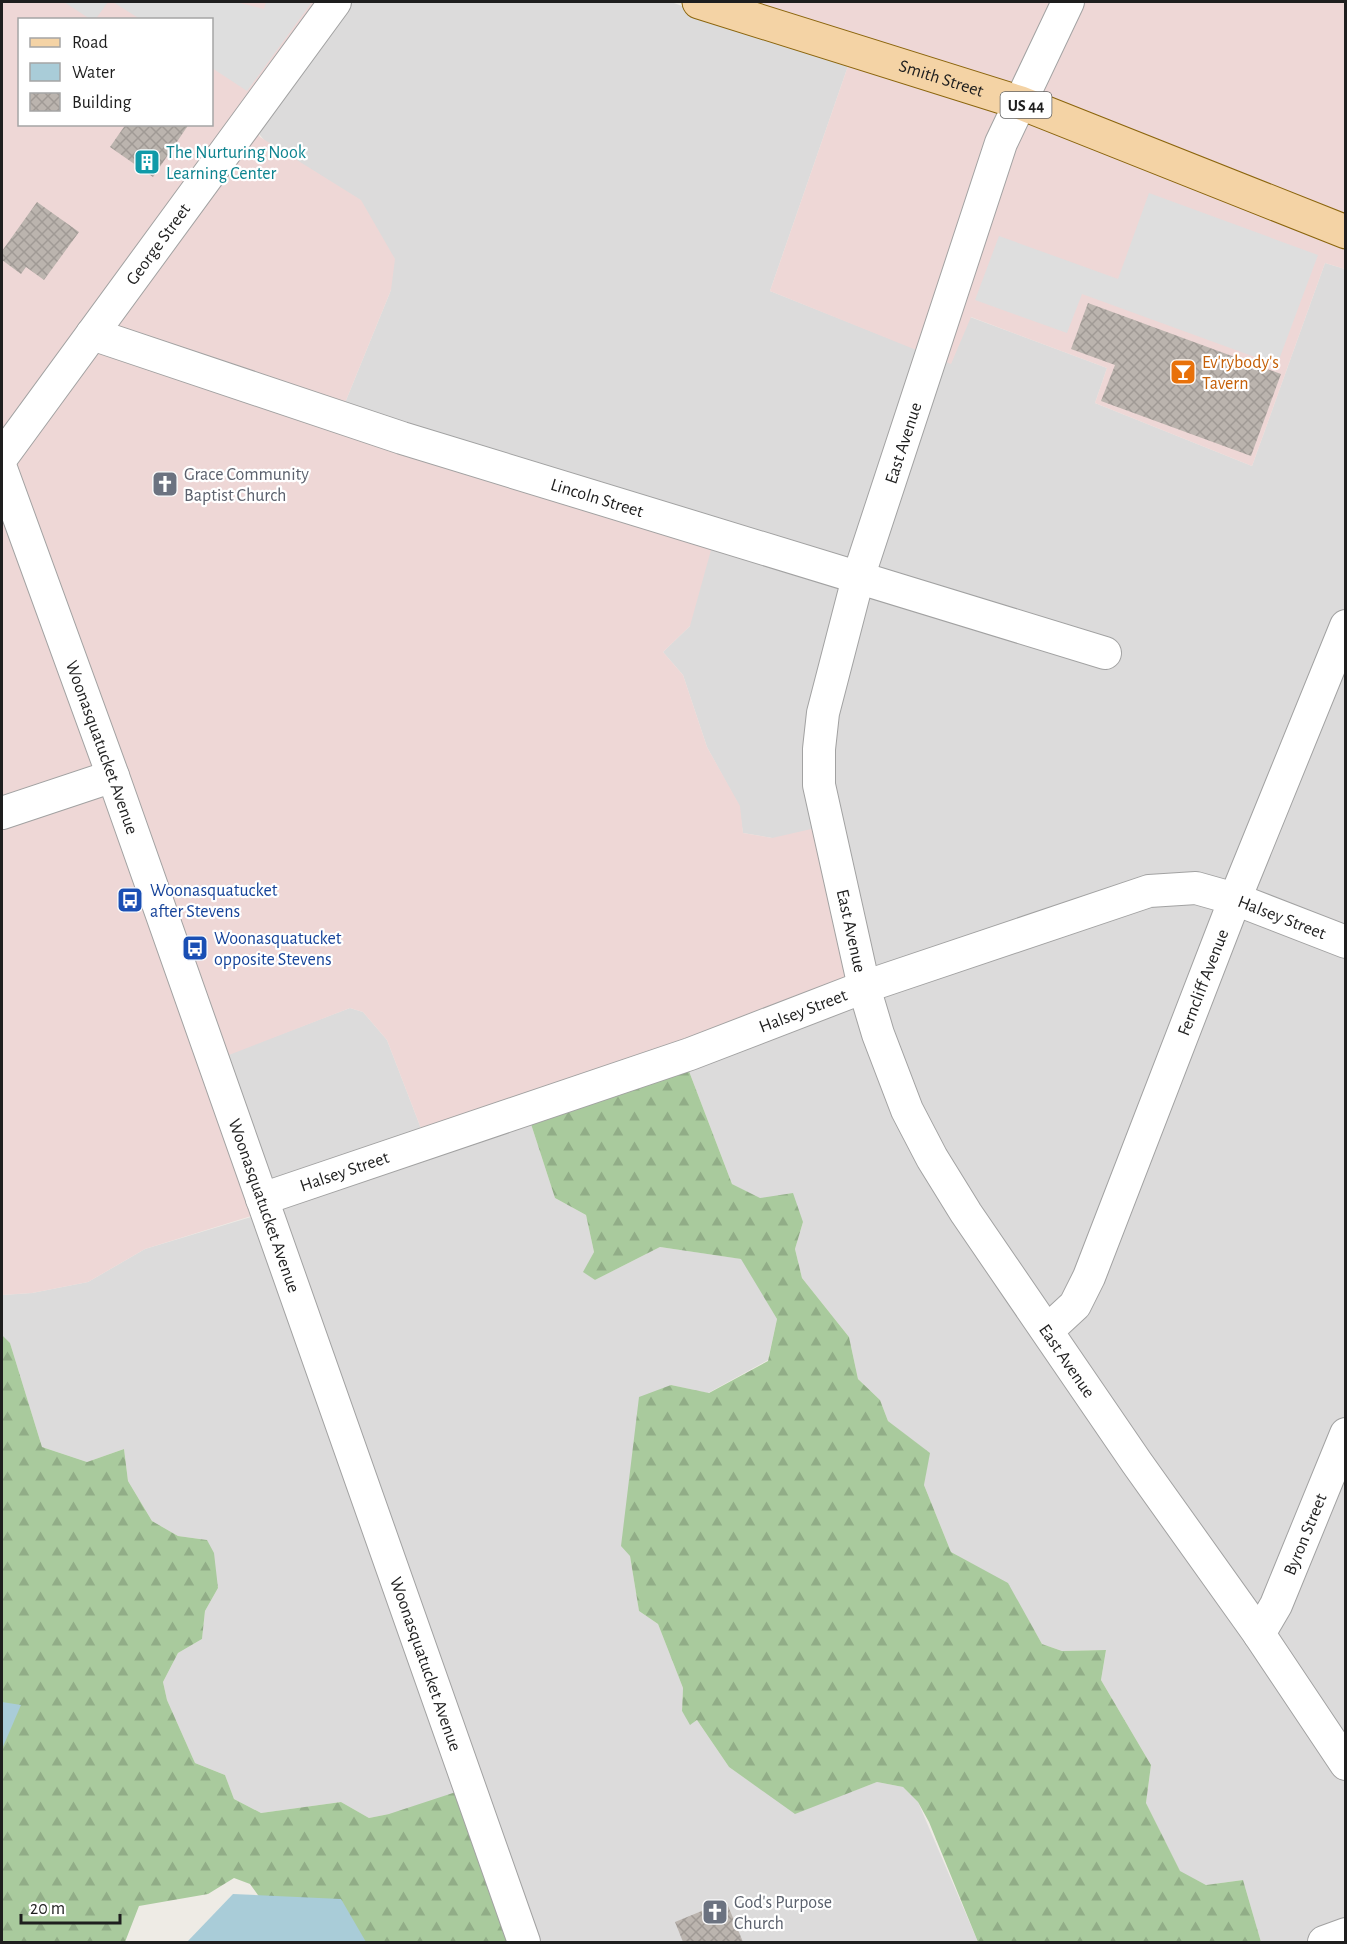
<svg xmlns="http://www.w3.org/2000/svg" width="1347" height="1944" font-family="'Alegreya Sans',sans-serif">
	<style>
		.residential { fill: #dcdbdb }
		.commercial { fill: #eed7d6; fill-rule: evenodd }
		.forest { fill: url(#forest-firs) }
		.parking { fill: #dedede }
		.water { fill: #a9ccd8 }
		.building { fill: url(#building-cross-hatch) }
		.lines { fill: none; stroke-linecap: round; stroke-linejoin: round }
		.minor-casing { stroke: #a2a2a2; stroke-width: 34 }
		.major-casing { stroke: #8b650d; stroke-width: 35 }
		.minor { stroke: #fff; stroke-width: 32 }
		.major { stroke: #f4d3a5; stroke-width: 33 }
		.labels { text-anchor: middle; stroke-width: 4.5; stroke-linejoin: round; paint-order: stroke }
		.shield { fill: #fff; stroke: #626262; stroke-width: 1.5 }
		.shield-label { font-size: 16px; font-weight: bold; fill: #1e1e1e }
		.street-label { font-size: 18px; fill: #1e1e1e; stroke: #fff }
		.culture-label { font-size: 18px; fill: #0d838f; stroke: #fff; text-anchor: start }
		.food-label { font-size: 18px; fill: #c56008; stroke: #fff; text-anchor: start }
		.worship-label { font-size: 18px; fill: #5b616d; stroke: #fff; text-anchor: start }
		.transit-label { font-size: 18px; fill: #164399; stroke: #fff; text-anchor: start }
	</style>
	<defs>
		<pattern id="forest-firs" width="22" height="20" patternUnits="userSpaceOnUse" patternTransform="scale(1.5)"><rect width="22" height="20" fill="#a9ca9d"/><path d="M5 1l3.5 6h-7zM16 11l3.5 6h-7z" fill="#91ad87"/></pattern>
		<pattern id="building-cross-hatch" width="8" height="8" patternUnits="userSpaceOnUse" patternTransform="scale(1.5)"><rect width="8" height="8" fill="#bbb4ae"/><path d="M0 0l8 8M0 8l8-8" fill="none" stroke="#a09a95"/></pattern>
	</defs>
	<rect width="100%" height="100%" fill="#eeebe5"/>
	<g class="residential">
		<path d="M350 2H671L848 66 770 291 951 363 970 317 1107 368 1095 403 1252 466 1325 263 1345 269V1942H1261L1243 1880 1206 1885 1180 1872 1146 1803 1151 1765 1101 1680 1106 1650 1062 1651 1042 1644 1008 1584 951 1552 924 1485 929 1453 888 1421 880 1400 858 1379 849 1337 802 1278 795 1249 803 1222 732 1184 687 1066 772 838 743 833 739 806 707 747 683 675 663 652 690 626 336 425 391 290 254 128Z"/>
		<path d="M350 1008 363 1012 387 1040 430 1152 531 1124 555 1198 586 1215 594 1252 584 1272 595 1280 660 1247 742 1259 777 1319 768 1360 708 1393 671 1385 630 1556 639 1611 658 1624 683 1688 682 1711 691 1724 697 1720 729 1767 795 1813 877 1782 903 1787 918 1802 978 1942H521L389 1814 369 1818 341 1802 261 1813 234 1799 225 1775 195 1763 167 1700 163 1682 178 1653 202 1639 205 1611 218 1588 207 1540 178 1536 152 1521 128 1481 124 1449 87 1462 42 1447 10 1343 2 1335V1295L32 1293 88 1282 145 1249 261 1214 216 1059Z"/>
	</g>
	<g class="commercial">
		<path d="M2 2H349L254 128 260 137 361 200 395 259 391 290 336 425 703 543 711 550 690 626 663 652 683 675 707 747 740 806 743 833 772 838 820 827 852 1006 430 1152 387 1040 363 1012 350 1008 216 1060 261 1213 145 1249 88 1282 32 1293 2 1295ZM20 20H212V124H20Z"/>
		<path d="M682 2H1345V269L1325 263 1252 466 1095 403 1107 368 971 317 951 364 770 291 848 66Z"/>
	</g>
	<g class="forest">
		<path d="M687 1066 732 1184 760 1198 793 1193 803 1222 795 1249 802 1278 849 1337 858 1379 880 1400 888 1421 930 1453 924 1485 951 1552 1008 1583 1042 1644 1062 1651 1106 1650 1101 1680 1151 1765 1146 1803 1180 1871 1206 1885 1243 1880 1261 1942H978L929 1822 918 1802 903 1787 877 1782 795 1814 729 1767 697 1720 690 1725 682 1711 683 1688 658 1624 639 1611 630 1556 621 1546 639 1397 671 1385 709 1393 768 1361 777 1319 741 1259 660 1247 595 1280 583 1272 594 1252 586 1215 555 1198 531 1124Z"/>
		<path d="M2 1335 10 1343 42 1447 87 1462 124 1449 128 1481 152 1521 178 1536 207 1540 214 1553 218 1588 205 1611 202 1639 178 1653 163 1682 167 1700 195 1763 225 1775 234 1799 261 1813 341 1802 369 1818 389 1814 462 1790 521 1942H346L268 1909 250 1884 234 1878 208 1894 139 1906 125 1942H2Z"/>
	</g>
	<g class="parking">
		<path d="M64 2H108L95 20 90 19Z"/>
		<path d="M113 2H236L264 9 266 2H312L247 91 212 68V20L140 19Z"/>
		<path d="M1149 193 1318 255 1277 365 1082 294 1067 333 975 300 999 236 1118 279Z"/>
	</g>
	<g class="water">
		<path d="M2 1702 21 1705 2 1749Z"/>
		<path d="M233 1894 341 1899 366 1942H187Z"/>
	</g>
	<g class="building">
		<path d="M126 124H189L153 177 110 147Z"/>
		<path d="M37 202 79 232 44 280 26 267 21 274 2 260V251Z"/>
		<path d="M1088 303 1281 374 1251 456 1101 401 1115 365 1071 349Z"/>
		<path d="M726 1901 743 1942H683L675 1922Z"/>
	</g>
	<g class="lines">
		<g class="minor-casing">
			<g id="minor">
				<path id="s1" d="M1068 2 1001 143 858 578 823 713 819 749V785L864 987 878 1034 907 1110 932 1158 966 1213 1137 1463 1259 1634 1346 1764"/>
				<path id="s2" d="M92 334 402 438 1105 653"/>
				<path id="s3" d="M2 457 335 2"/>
				<path id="s4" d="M2 471 113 776 524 1942"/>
				<path d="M2 813 113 776"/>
				<path id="s5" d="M262 1199 690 1054 864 987 1149 891 1196 888 1235 899 1346 942"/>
				<path id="s6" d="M1048 1330 1075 1305 1089 1277 1235 899 1346 626"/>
				<path id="s7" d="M1259 1634 1276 1605 1346 1434"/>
				<path d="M1324 1942 1346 1934"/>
			</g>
		</g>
		<g class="major-casing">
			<g id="major">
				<path id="s8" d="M699 2 1021 103 1346 232"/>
			</g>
		</g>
		<use href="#minor" class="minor"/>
		<use href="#major" class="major"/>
	</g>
	<defs>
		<g id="building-square" transform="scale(1.35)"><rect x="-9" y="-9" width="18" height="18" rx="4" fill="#0f9aa8" stroke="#fff"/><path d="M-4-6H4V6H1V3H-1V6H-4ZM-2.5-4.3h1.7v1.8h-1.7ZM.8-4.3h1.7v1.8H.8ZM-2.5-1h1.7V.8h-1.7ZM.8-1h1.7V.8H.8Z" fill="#fff"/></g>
		<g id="bar-square" transform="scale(1.35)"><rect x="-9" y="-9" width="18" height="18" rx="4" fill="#e8710a" stroke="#fff"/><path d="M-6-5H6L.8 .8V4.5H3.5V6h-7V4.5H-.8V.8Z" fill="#fff"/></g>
		<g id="church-square" transform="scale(1.35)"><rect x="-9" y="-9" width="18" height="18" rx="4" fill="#6b7280" stroke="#fff"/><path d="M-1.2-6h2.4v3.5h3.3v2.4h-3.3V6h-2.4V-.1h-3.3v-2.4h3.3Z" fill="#fff"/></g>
		<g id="bus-square" transform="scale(1.35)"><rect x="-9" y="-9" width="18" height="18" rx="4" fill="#1a4fb4" stroke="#fff"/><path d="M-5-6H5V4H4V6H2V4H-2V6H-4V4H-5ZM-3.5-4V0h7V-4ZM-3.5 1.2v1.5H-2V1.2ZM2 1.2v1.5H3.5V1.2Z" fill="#fff"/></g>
	</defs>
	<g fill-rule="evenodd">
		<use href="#building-square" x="147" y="162"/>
		<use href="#bar-square" x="1183" y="372"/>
		<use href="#church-square" x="165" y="484"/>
		<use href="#bus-square" x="130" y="900"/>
		<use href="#bus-square" x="195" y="948"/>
		<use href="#church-square" x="715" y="1912"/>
	</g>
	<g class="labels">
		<rect class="shield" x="1000.5" y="92" width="51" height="26" rx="4.5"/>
		<g class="shield-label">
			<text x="1026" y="111">US 44</text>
		</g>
		<g class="street-label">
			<text dy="6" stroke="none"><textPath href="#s8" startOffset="254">Smith Street</textPath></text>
			<text dy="6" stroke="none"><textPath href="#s3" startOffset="264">George Street</textPath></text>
			<text transform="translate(903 443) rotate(-72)" y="6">East Avenue</text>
			<text dy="6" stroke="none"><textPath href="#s2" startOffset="531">Lincoln Street</textPath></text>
			<text dy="6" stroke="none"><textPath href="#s4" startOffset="294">Woonasquatucket Avenue</textPath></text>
			<text dy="6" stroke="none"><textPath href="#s5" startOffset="1077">Halsey Street</textPath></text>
			<text dy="6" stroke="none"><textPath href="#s1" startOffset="975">East Avenue</textPath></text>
			<text dy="6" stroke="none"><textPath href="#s6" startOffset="384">Ferncliff Avenue</textPath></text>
			<text dy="6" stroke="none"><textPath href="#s5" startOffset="573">Halsey Street</textPath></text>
			<text dy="6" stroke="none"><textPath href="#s5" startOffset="87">Halsey Street</textPath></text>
			<text dy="6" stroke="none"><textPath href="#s4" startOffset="780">Woonasquatucket Avenue</textPath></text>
			<text dy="6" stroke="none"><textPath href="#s1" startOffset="1461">East Avenue</textPath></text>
			<text dy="6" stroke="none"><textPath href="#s7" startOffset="110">Byron Street</textPath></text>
			<text dy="6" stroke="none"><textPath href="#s4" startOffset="1266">Woonasquatucket Avenue</textPath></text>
		</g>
		<g class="culture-label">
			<text x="166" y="158">The Nurturing Nook<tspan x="166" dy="21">Learning Center</tspan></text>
		</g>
		<g class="food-label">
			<text x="1202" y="368">Ev'rybody's<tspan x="1202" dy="21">Tavern</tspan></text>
		</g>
		<g class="worship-label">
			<text x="184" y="480">Grace Community<tspan x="184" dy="21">Baptist Church</tspan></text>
			<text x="734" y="1908">God's Purpose<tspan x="734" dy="21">Church</tspan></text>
		</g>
		<g class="transit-label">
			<text x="150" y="896">Woonasquatucket<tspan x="150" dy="21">after Stevens</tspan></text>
			<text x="214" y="944">Woonasquatucket<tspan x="214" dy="21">opposite Stevens</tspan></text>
		</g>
	</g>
	<rect width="1347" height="1944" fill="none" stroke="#1e1e1e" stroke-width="6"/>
	<rect x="18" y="18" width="195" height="108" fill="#ffffff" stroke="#a5a5a5" stroke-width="1.5"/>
	<rect x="30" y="38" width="30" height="9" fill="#f4d3a5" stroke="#a5a5a5" stroke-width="1.5"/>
	<text x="72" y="48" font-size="18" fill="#1e1e1e">Road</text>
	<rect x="30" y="63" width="30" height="18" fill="#a9ccd8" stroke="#a5a5a5" stroke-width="1.5"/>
	<text x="72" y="78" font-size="18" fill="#1e1e1e">Water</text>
	<rect x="30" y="93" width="30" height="18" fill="url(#building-cross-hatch)" stroke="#a5a5a5" stroke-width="1.5"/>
	<text x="72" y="108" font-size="18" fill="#1e1e1e">Building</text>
	<path d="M21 1914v9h99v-9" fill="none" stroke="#1e1e1e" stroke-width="3"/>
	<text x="30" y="1914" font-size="18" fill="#1e1e1e" stroke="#ffffff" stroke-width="4.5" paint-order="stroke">20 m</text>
</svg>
